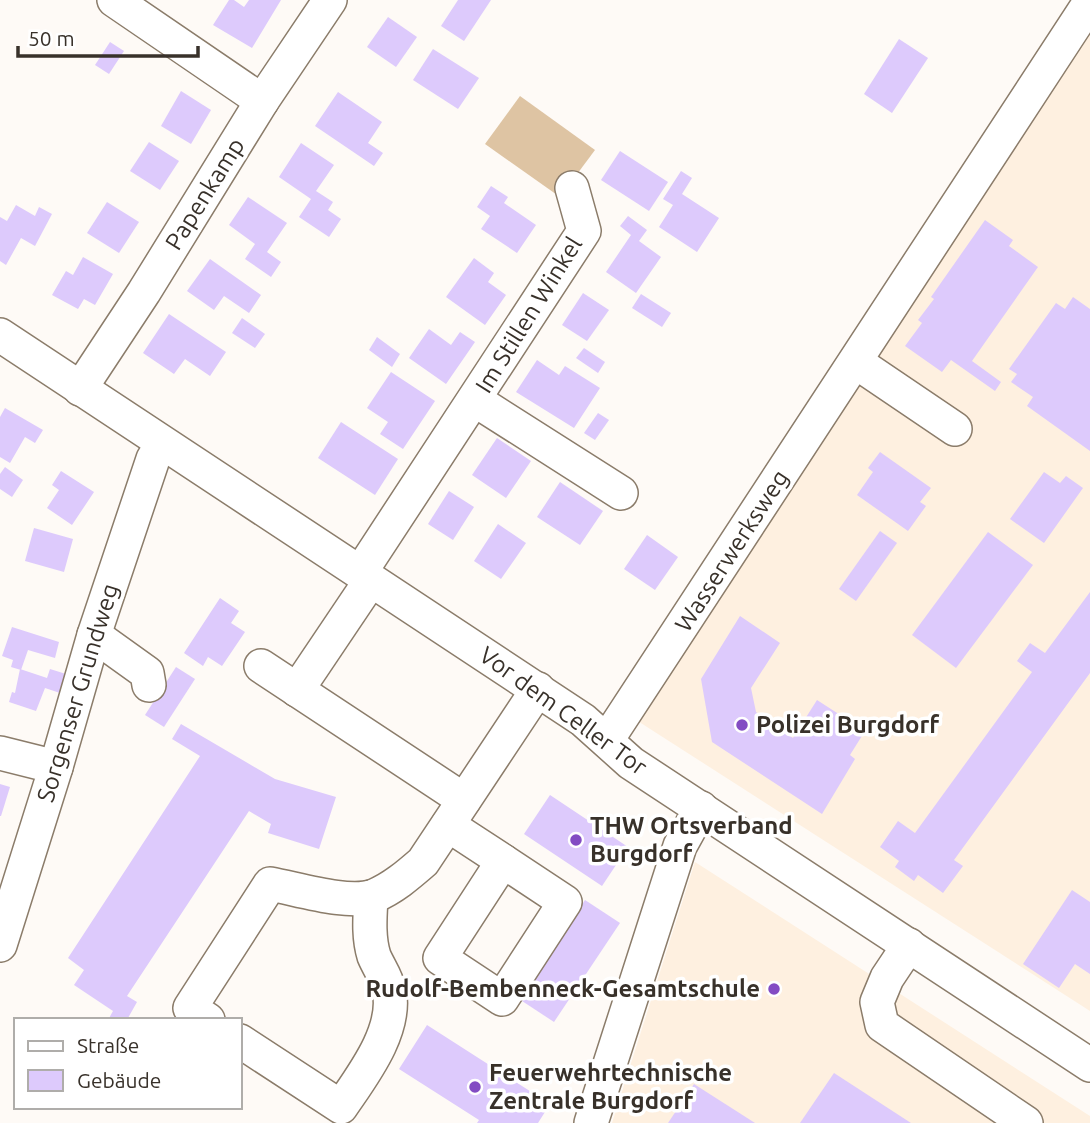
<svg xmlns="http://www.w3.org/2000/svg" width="1090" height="1123" font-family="Ubuntu,sans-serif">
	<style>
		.built { fill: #fef0e0 }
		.green { fill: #dec4a3 }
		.building { fill: #ddcafc }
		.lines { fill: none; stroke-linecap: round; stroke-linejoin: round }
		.minor-casing { stroke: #8b7c6a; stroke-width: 36 }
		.minor { stroke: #fff; stroke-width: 33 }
		.poi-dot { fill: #834cc3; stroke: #fff; stroke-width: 2.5 }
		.labels { text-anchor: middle; stroke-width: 7; stroke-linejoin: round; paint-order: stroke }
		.street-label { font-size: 24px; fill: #38312a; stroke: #fff }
		.poi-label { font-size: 24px; font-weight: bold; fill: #38312a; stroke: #fff; text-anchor: start }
	</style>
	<rect width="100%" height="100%" fill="#fefaf6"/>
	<g class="built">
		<path d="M1090 22V1011L633 718Z"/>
		<path d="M695 862 1090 1116V1123H612Z"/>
	</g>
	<path class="green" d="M520 96 595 150 560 197 485 144Z"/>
	<g class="building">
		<path d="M229 0H234L244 7 249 0H281L252 48 213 25Z"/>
		<path d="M458 0H491L464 41 441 26Z"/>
		<path d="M388 17 417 37 396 67 367 47Z"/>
		<path d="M899 39 928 58 892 113 864 94Z"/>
		<path d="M110 42 124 51 109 74 95 65Z"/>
		<path d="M433 49 479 78 458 109 413 80Z"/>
		<path d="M181 91 211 110 191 144 161 126Z"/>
		<path d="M338 92 382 122 368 143 383 153 374 166 315 126Z"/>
		<path d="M149 142 179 161 160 190 130 171Z"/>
		<path d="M301 143 334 165 316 191 333 202 328 210 341 219 329 237 299 217 311 199 279 177Z"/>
		<path d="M620 151 668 182 649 211 601 180Z"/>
		<path d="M681 171 692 178 682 194 719 218 697 252 659 227 673 205 663 199Z"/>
		<path d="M491 186 508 197 504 203 536 225 517 253 481 229 490 216 477 207Z"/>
		<path d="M248 197 287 223 267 252 281 262 271 277 245 259 255 244 229 225Z"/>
		<path d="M107 202 139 222 119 253 87 233Z"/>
		<path d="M16 205 35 216 39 207 52 214 35 246 21 238 6 265 0 261V217L7 221Z"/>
		<path d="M628 216 647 230 639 241 661 257 636 293 606 272 631 235 620 226Z"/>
		<path d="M985 220 1013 240 1009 246 1038 267 972 361 1001 382 995 391 951 360 942 372 905 346 922 323 918 320 934 299 931 297Z"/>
		<path d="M83 257 113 274 95 305 84 299 78 309 52 295 66 271 73 275Z"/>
		<path d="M474 258 494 273 488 282 506 295 485 325 446 297Z"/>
		<path d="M210 259 261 295 249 313 224 296 214 310 187 291Z"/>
		<path d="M583 293 609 310 587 341 562 325Z"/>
		<path d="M641 294 671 313 662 327 632 308Z"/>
		<path d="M1073 297 1090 309V451L1027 406 1033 397 1011 382 1017 374 1009 369 1056 303 1065 309Z"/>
		<path d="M169 314 226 352 210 376 185 359 174 374 143 353Z"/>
		<path d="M242 318 265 334 255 348 232 333Z"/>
		<path d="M429 329 451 345 460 332 475 342 446 384 409 358Z"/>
		<path d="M377 337 400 354 392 367 369 350Z"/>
		<path d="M584 348 605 362 598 373 576 358Z"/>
		<path d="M537 360 559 375 565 366 600 388 574 428 516 392Z"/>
		<path d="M391 372 435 401 403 449 380 434 388 422 367 408Z"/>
		<path d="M5 408 43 430 35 443 25 437 10 463 0 457V417Z"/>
		<path d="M598 413 609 420 595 440 584 433Z"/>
		<path d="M341 422 398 459 375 495 318 458Z"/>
		<path d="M497 438 531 461 506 498 472 475Z"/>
		<path d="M880 452 931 488 920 502 926 506 908 531 857 495 873 472 868 468Z"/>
		<path d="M5 467 23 480 12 497 0 489V474Z"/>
		<path d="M61 471 94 492 72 525 47 508 59 490 52 485Z"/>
		<path d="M1044 472 1060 483 1066 476 1083 488 1044 543 1010 519Z"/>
		<path d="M560 482 603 511 580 545 537 517Z"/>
		<path d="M449 491 474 507 453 540 428 524Z"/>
		<path d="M498 524 526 543 501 579 474 561Z"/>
		<path d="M34 528 73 539 64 572 25 561Z"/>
		<path d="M880 531 897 543 856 601 839 589Z"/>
		<path d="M988 532 1033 565 956 668 912 635Z"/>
		<path d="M647 535 678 557 655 590 624 569Z"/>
		<path d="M1090 592V673L954 860 963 866 943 893 918 875 914 881 895 867 899 861 880 847 898 821 915 833 1032 672 1017 661 1030 643 1045 653Z"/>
		<path d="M220 598 239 611 231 623 245 632 222 666 208 657 203 666 184 653Z"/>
		<path d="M740 616 780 643 751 688 756 712 793 738 817 700 865 731 850 755 855 759 822 814 712 742 701 679Z"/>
		<path d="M12 627 59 642 55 658 28 650 21 670 11 667 13 660 2 656Z"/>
		<path d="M176 667 195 679 164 727 145 715Z"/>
		<path d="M20 669 47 678 50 669 66 674 60 693 45 688 36 711 9 702 12 692 15 693Z"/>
		<path d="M181 724 275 779 336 797 319 849 268 833 271 824 249 811 127 996 137 1002 128 1018 130 1020H108L113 1011 74 985 84 970 68 958 200 756 172 739Z"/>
		<path d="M0 784 10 787 1 816H0Z"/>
		<path d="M550 795 628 847 602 886 524 834Z"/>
		<path d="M1072 890 1090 902V974L1075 964 1059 988 1023 964Z"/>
		<path d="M585 900 620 923 554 1022 519 999Z"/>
		<path d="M427 1025 550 1104 538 1123H477L479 1120 399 1069Z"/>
		<path d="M834 1073 911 1123H800Z"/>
		<path d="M694 1084 755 1123H668Z"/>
	</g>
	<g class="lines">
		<g class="minor-casing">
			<g id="minor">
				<path d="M114 0 262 101"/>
				<path d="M0 335 583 720 631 763 1090 1065"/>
				<path d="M856 362 955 429"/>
				<path d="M80 389 144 292 262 101 330 0"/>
				<path d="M475 400 621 493"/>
				<path d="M360 573 584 231 572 188"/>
				<path d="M94 635 147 673 149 685"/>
				<path d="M261 666 464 800"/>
				<path d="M297 690 371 580"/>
				<path d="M607 740 1090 2"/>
				<path d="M0 753 56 767"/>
				<path d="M448 825 503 861"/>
				<path d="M503 861 565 902 502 999 440 958Z"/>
				<path d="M0 945 56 767 94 635 153 459 162 444"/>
				<path d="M909 945 887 978 877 1002 882 1025 1026 1123"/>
				<path d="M208 1020 190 1008 270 884C298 889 348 905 374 896 393 888 408 875 423 862L538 689"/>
				<path d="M240 1041 341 1107C362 1076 398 1030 389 990 386 976 379 968 374 956 368 937 370 916 371 897"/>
				<path d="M591 1123 680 846 701 808"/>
			</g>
		</g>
		<use href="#minor" class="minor"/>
	</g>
	<g class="poi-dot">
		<circle cx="742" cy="725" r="7"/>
		<circle cx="576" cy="840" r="7"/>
		<circle cx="774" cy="989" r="7"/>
		<circle cx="475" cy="1087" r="7"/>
	</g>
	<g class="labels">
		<g class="street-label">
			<text transform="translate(205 194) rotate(-58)" y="8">Papenkamp</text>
			<text transform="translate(529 315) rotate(-58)" y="8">Im Stillen Winkel</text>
			<text transform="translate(732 551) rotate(-57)" y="8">Wasserwerksweg</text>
			<text transform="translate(78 693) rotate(-73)" y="8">Sorgenser Grundweg</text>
			<text transform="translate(563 711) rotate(36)" y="8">Vor dem Celler Tor</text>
		</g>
		<g class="poi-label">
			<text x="756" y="733">Polizei Burgdorf</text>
			<text x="590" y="834">THW Ortsverband<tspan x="590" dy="28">Burgdorf</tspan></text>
			<text x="760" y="997" text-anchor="end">Rudolf-Bembenneck-Gesamtschule</text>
			<text x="489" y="1081">Feuerwehrtechnische<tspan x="489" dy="28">Zentrale Burgdorf</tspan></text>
		</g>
	</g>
	<rect x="14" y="1018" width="228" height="91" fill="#ffffff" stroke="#afadaa" stroke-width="2"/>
	<rect x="28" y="1041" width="35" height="10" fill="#ffffff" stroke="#afadaa" stroke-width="2"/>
	<text x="77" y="1053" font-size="21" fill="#38312a">Straße</text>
	<rect x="28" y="1070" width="35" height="21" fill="#ddcafc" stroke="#afadaa" stroke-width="2"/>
	<text x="77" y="1088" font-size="21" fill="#38312a">Gebäude</text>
	<path d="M18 46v10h180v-10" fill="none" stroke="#38312a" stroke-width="3.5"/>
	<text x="28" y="46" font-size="21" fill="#38312a" stroke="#ffffff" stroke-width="5" paint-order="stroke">50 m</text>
</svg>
